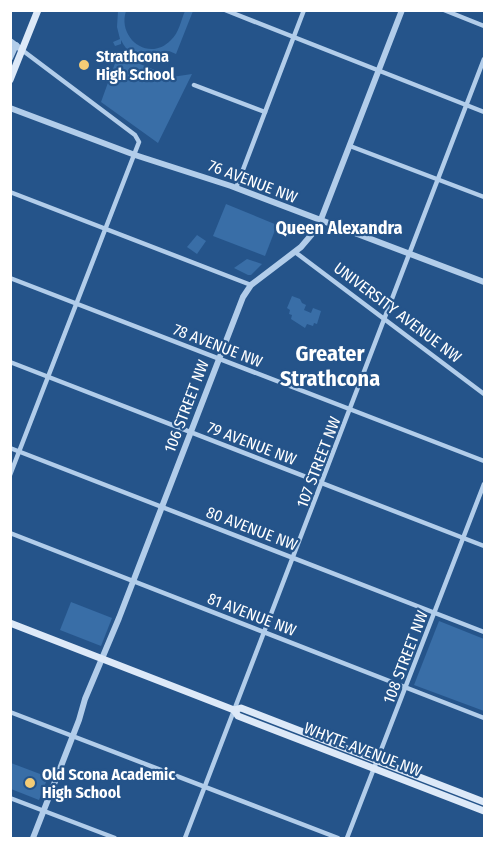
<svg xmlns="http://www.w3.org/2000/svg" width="495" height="849" font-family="'Fira Sans Condensed',sans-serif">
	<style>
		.green { fill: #396ea7 }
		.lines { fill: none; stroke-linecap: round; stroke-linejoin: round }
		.minor { stroke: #b2cdea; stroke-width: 4.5 }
		.tertiary { stroke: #b2cdea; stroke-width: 6 }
		.secondary { stroke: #dde9f8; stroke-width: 7 }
		.poi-dot { fill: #f4cc76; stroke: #25548a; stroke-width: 2 }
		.labels { text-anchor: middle; stroke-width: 4.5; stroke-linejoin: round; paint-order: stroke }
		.poi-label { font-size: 16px; font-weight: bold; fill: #fff; stroke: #25548a; text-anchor: start }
		.street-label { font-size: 16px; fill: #fff; stroke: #25548a }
		.neighbourhood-label { font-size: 18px; font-weight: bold; fill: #fff; stroke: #25548a }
		.district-label { font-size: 22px; font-weight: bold; fill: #fff; stroke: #25548a }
	</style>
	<rect width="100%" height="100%" fill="#25548a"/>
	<g class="green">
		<path d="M118 11H126C117 38 149 63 171 40 179 33 181 20 185 11H193L176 54 169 51C152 63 130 60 121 40V44L115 46 113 42 120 39 117 27Z"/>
		<path d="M118 55 172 77 192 74 158 143 101 102Z"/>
		<path d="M226 204 277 225 265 256 213 236Z"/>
		<path d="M197 235 206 241 197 254 187 247Z"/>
		<path d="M247 259 262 264 251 275H248L234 268Z"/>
		<path d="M292 296 300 299 302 303 306 305 304 310 311 313 313 308 321 311 317 324 314 323 313 326 307 324 305 328 291 319 292 315 289 314 290 310 287 308Z"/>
		<path d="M71 602 112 618 101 646 60 630Z"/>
		<path d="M439 621 484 639V711L414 685Z"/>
		<path d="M11 763 48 777 39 800 11 789Z"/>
	</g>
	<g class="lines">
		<g class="minor">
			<path d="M225 10 484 112"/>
			<path d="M444 10 484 26"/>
			<path d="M194 85 265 112"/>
			<path d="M350 146 484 197"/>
			<path d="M236 188 304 10"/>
			<path d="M10 192 251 285"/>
			<path d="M295 252 484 394"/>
			<path d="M10 278 484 461"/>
			<path d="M10 362 484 546"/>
			<path d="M10 448 484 632"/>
			<path d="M10 475 139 142 135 135 22 50"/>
			<path d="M10 533 484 718"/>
			<path d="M10 712 338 838"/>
			<path d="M10 798 115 838"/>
			<path d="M185 838 484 59"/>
			<path d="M347 838 484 484"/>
		</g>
		<g class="tertiary">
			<path d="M10 41 22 50"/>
			<path d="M10 58 16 45"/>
			<path d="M10 108 135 155 231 186 484 282"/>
			<path d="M33 838 79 720 85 699 119 618 243 297 251 285 301 247 318 227 402 10"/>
		</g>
		<g class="secondary">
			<path d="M10 80 38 10"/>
			<path d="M10 623 234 710 238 716 484 811"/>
			<path d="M234 710 241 708 484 802"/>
		</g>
	</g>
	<g class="poi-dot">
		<circle cx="84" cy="65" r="6"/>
		<circle cx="30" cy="783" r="6"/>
	</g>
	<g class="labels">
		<g class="poi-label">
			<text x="96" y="62">Strathcona<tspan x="96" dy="18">High School</tspan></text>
			<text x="42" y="780">Old Scona Academic<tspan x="42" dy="18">High School</tspan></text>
		</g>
		<g class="street-label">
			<text transform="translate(253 181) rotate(21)" y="6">76 AVENUE NW</text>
			<text transform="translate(398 312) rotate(37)" y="6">UNIVERSITY AVENUE NW</text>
			<text transform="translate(218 345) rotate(21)" y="6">78 AVENUE NW</text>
			<text transform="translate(186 406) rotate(-69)" y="6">106 STREET NW</text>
			<text transform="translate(252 443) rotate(21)" y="6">79 AVENUE NW</text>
			<text transform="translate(318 462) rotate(-69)" y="6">107 STREET NW</text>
			<text transform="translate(252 528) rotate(21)" y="6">80 AVENUE NW</text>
			<text transform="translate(252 614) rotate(21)" y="6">81 AVENUE NW</text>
			<text transform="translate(405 657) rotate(-69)" y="6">108 STREET NW</text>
			<text transform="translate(363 749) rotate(21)" y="6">WHYTE AVENUE NW</text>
		</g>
		<g class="neighbourhood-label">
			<text x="339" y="234">Queen Alexandra</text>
		</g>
		<g class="district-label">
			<text x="330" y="361">Greater<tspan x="330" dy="25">Strathcona</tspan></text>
		</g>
	</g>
	<rect width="495" height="849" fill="none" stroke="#ffffff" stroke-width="24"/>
</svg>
